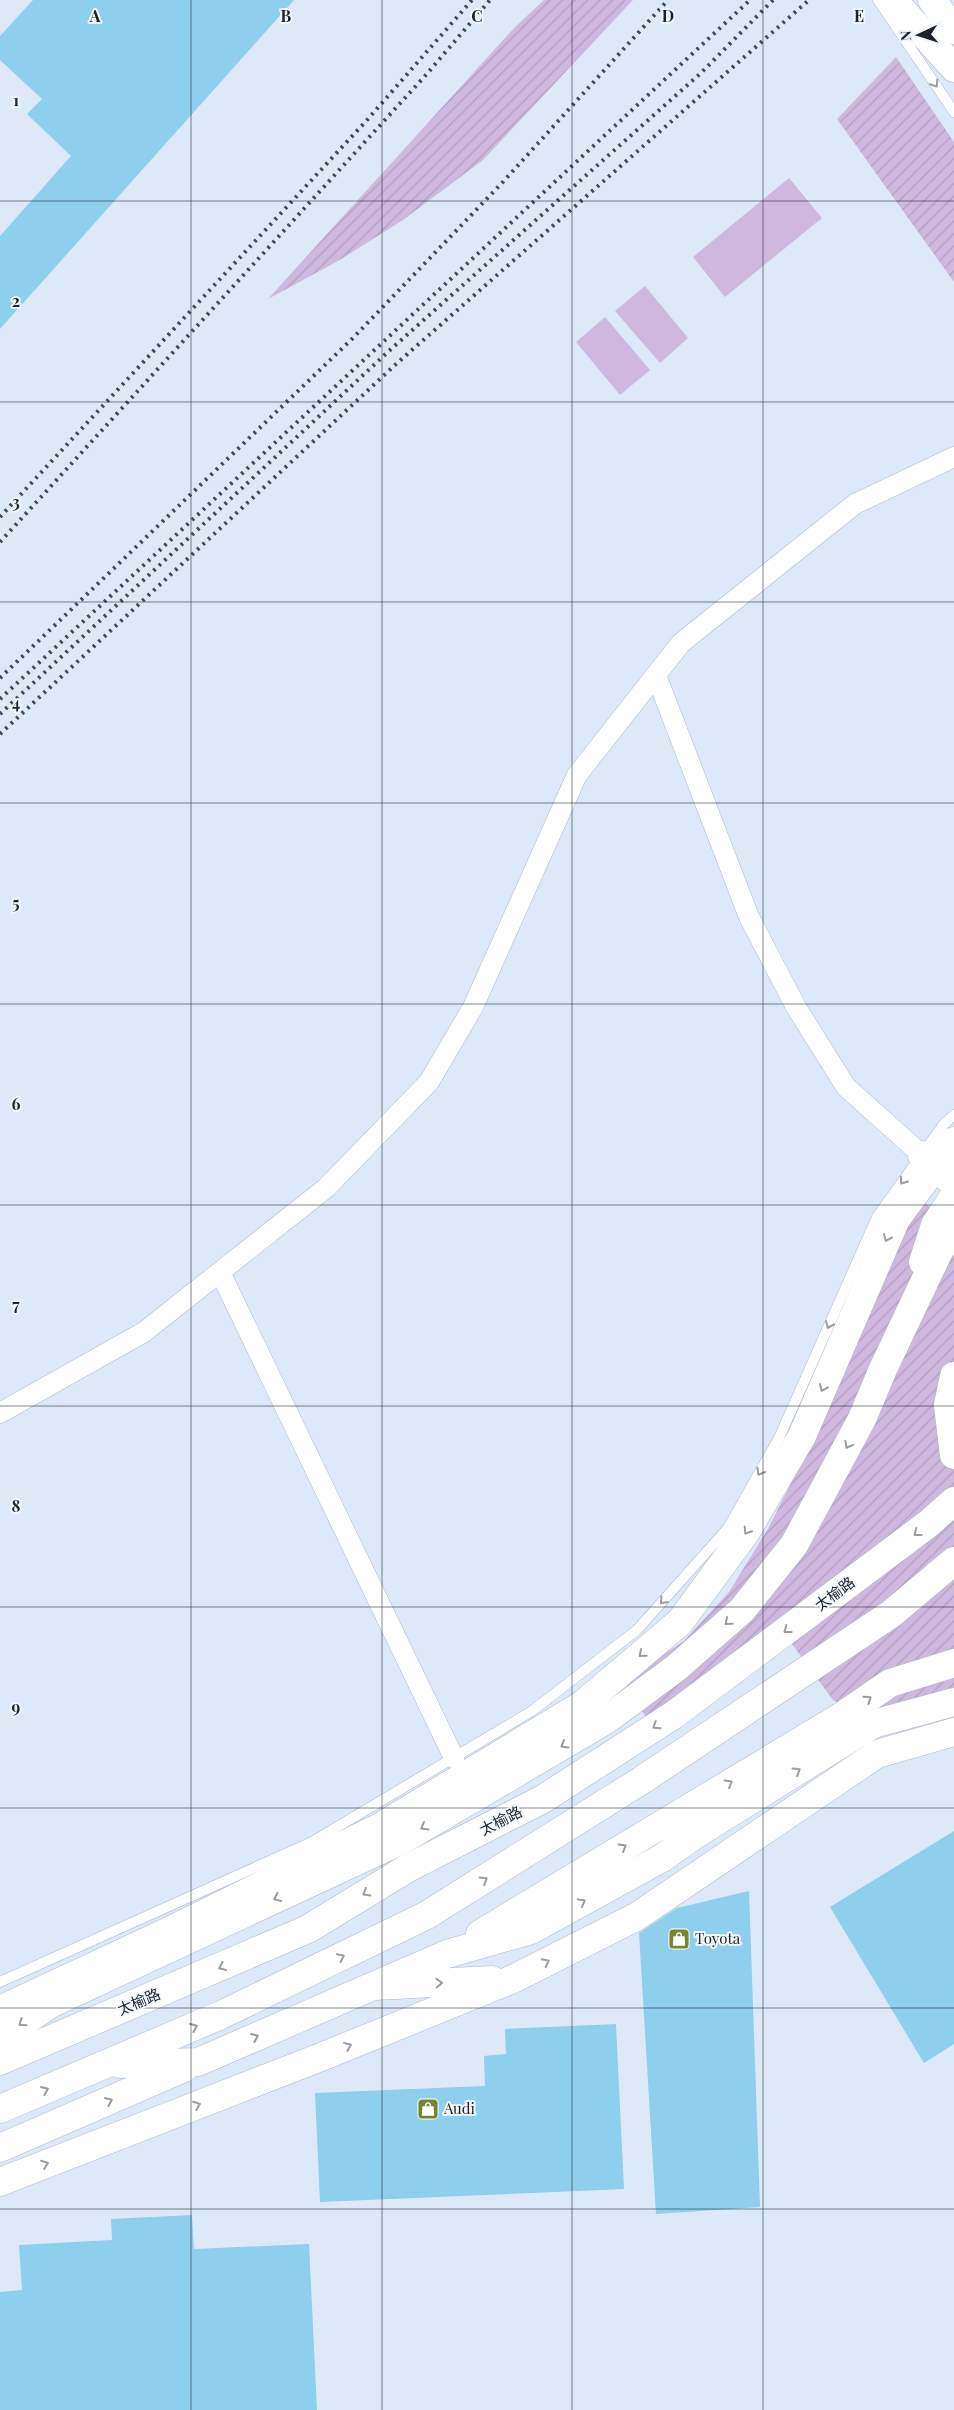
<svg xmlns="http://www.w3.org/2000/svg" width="954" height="2410" font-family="'Playfair Display','Noto Sans SC',serif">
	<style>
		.green { fill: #ceb8df }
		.garden { fill: url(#garden-furrows) }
		.building { fill: #8dcfed }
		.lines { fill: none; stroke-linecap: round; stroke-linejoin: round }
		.lane-casing { stroke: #aeb9c8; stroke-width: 11 }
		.street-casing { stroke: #aeb9c8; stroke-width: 21 }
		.secondary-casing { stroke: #aeb9c8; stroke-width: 29 }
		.highway-casing { stroke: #aeb9c8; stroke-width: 29 }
		.lane { stroke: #fff; stroke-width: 10 }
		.street { stroke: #fff; stroke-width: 20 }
		.secondary { stroke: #fff; stroke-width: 28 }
		.highway { stroke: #fff; stroke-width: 28 }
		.rail { stroke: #444a52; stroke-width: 4; stroke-dasharray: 2.5 5; stroke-linecap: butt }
		.oneway { stroke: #9a9c9f }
		.grid { fill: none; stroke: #1f2329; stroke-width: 1; stroke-opacity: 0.55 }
		.labels { text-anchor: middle; stroke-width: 4; stroke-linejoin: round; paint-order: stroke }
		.street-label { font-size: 15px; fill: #1f2329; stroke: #f1f6fc }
		.poi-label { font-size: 15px; fill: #1f2329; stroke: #f1f6fc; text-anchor: start }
		.grid-label { font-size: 16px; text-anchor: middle; font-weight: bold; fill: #1f2329; stroke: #f1f6fc; stroke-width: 4; stroke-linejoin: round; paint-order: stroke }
	</style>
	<defs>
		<pattern id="garden-furrows" width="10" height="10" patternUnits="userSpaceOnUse" patternTransform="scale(1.25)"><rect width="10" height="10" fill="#ceb8df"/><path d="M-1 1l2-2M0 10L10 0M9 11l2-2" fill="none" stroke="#b09ebf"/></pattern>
	</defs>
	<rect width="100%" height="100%" fill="#dde9f9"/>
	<g class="green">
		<path d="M789 178 822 218 725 297 693 257Z"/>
		<path d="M645 286 688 338 660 363 615 311Z"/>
		<path d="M605 317 650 370 620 395 576 342Z"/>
	</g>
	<g class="garden">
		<path d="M544 0H633L483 160 403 220 338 261 268 299 515 27Z"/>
		<path d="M896 57 954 142V282L837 119Z"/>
		<path d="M918 1199 947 1217 954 1210V1691L866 1718 833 1700 775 1621 647 1719 623 1681 684 1641 729 1592 769 1527 800 1465Z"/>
	</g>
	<g class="building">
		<path d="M33 0H294L0 329V236L71 156 27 114 42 99 0 60V36Z"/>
		<path d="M954 1831V2044L924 2063 830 1907Z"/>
		<path d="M749 1891 760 2207 656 2214 639 1933 677 1908Z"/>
		<path d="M616 2024 624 2189 320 2202 315 2093 485 2086 484 2056 506 2054 505 2029Z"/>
		<path d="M192 2215 194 2249 309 2244 317 2410H0V2292L22 2290 19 2245 112 2240 111 2219Z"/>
	</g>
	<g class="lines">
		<g class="lane-casing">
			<g id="lane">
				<path d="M878 0 954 112"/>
				<path d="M0 1982 312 1842 532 1711 637 1630 728 1528 779 1438 877 1217 944 1124 954 1115"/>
			</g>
		</g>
		<g class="street-casing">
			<g id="street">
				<path d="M656 675 749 917 796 1007 846 1087 922 1155"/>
				<path d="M220 1272 454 1758"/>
				<path d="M0 1413 144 1332 326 1188 429 1082 473 1007 577 775 681 643 855 504 954 457"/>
			</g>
		</g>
		<g class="secondary-casing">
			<g id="secondary">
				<path d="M893 0 954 68"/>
				<path d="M922 1155 954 1184"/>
				<path d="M375 1986 492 1980"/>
				<path d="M0 2010 165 1933 380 1827 582 1705 680 1622 746 1532 802 1436 896 1219 954 1141"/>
				<path d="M0 2182 321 2057 513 1979 636 1917 877 1754 954 1732"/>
			</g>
		</g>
		<g class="highway-casing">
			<g id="highway">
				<path d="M932 0 954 30"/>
				<path d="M923 1262 935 1225 954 1196"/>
				<path d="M954 1376 948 1405 954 1455"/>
				<path d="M480 1934 842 1716 890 1683 954 1663"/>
				<path d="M0 2038 52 2003 402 1840 606 1720 676 1668 742 1610 794 1545 862 1419 883 1369 940 1249 954 1233"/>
				<path d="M0 2061 308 1929 408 1868 543 1799 675 1714 928 1524 954 1501"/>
				<path d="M120 2064 198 2062 447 1954 531 1930 662 1858 696 1834 873 1724 954 1702"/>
				<path d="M0 2109 221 2015 427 1915 642 1780 891 1614 954 1561"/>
				<path d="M0 2148 184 2068"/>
			</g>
		</g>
		<use href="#lane" class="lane"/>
		<use href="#street" class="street"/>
		<use href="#secondary" class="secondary"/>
		<use href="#highway" class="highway"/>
		<g class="rail">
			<path d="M0 517 368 119 472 0"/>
			<path d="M0 542 425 76 490 0"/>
			<path d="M0 678 353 338 502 183 668 0"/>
			<path d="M0 699 750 0"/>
			<path d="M0 714 390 350 701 73 773 0"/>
			<path d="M0 734 395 365 809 0"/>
		</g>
	</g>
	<defs><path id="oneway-chevron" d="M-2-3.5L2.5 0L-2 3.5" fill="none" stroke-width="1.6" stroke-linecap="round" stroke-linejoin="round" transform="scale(1.25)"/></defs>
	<g class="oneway">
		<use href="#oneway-chevron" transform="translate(935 84) rotate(57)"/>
		<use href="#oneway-chevron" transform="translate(903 1181) rotate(126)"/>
		<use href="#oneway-chevron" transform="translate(887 1238) rotate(114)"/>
		<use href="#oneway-chevron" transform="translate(829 1325) rotate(114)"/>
		<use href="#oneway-chevron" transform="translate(823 1388) rotate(113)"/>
		<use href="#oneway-chevron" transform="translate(848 1445) rotate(119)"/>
		<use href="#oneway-chevron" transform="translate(760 1472) rotate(120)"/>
		<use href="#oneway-chevron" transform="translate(747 1531) rotate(123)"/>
		<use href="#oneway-chevron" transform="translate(917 1533) rotate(143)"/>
		<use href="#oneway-chevron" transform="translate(663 1601) rotate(132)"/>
		<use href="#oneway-chevron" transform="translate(728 1622) rotate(139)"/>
		<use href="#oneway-chevron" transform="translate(787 1630) rotate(143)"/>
		<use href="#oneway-chevron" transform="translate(642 1654) rotate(140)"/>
		<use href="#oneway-chevron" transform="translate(868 1699) rotate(-34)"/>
		<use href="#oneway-chevron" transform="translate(656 1726) rotate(147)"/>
		<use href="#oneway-chevron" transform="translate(564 1745) rotate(150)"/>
		<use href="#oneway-chevron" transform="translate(797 1771) rotate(-32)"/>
		<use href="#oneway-chevron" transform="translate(729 1783) rotate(-31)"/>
		<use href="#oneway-chevron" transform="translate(424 1827) rotate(150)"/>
		<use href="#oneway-chevron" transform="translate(623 1847) rotate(-31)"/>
		<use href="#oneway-chevron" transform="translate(484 1880) rotate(-32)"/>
		<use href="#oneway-chevron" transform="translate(366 1893) rotate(149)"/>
		<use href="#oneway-chevron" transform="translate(277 1898) rotate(155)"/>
		<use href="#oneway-chevron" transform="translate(582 1902) rotate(-29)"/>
		<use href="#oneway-chevron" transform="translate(341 1957) rotate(-26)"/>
		<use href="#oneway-chevron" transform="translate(546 1962) rotate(-26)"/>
		<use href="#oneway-chevron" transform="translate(222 1967) rotate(156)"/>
		<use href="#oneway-chevron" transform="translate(439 1983) rotate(-3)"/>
		<use href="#oneway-chevron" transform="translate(22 2023) rotate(146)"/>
		<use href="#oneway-chevron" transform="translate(194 2027) rotate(-23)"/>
		<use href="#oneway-chevron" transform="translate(255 2037) rotate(-23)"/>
		<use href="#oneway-chevron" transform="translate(348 2046) rotate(-22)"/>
		<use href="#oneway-chevron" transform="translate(45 2090) rotate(-23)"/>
		<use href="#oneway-chevron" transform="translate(109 2101) rotate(-24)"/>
		<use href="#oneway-chevron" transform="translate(197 2105) rotate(-21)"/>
		<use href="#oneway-chevron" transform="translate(45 2164) rotate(-21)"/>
	</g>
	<path class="grid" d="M191 0V2410M382 0V2410M572 0V2410M763 0V2410M0 201H954M0 402H954M0 602H954M0 803H954M0 1004H954M0 1205H954M0 1406H954M0 1607H954M0 1808H954M0 2008H954M0 2209H954"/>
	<defs>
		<g id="shop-square" transform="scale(1.125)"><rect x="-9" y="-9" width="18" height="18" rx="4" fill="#778533" stroke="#f1f6fc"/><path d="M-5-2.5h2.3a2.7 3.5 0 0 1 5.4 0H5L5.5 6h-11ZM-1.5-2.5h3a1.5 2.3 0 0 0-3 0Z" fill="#fff"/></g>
	</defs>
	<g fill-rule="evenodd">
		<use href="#shop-square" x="679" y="1939"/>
		<use href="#shop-square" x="428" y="2109"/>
	</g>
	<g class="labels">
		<g class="street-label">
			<text transform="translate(835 1594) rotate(-37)" y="5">太榆路</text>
			<text transform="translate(501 1821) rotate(-27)" y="5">太榆路</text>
			<text transform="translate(139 2002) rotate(-23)" y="5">太榆路</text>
		</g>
		<g class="poi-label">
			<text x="695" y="1944">Toyota</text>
			<text x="444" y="2114">Audi</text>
		</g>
	</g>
	<g class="grid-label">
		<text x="95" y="22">A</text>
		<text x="286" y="22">B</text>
		<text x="477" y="22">C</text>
		<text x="668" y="22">D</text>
		<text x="859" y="22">E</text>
		<text x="16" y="106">1</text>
		<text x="16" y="307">2</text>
		<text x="16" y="508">3</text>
		<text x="16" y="709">4</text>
		<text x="16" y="909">5</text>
		<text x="16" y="1110">6</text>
		<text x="16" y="1311">7</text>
		<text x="16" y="1512">8</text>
		<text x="16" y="1713">9</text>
	</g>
	<g transform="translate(919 35) rotate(266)" stroke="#f1f6fc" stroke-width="4" paint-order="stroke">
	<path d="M0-4L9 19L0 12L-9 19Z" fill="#1f2329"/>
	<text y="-8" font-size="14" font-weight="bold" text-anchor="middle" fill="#1f2329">N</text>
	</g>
</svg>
